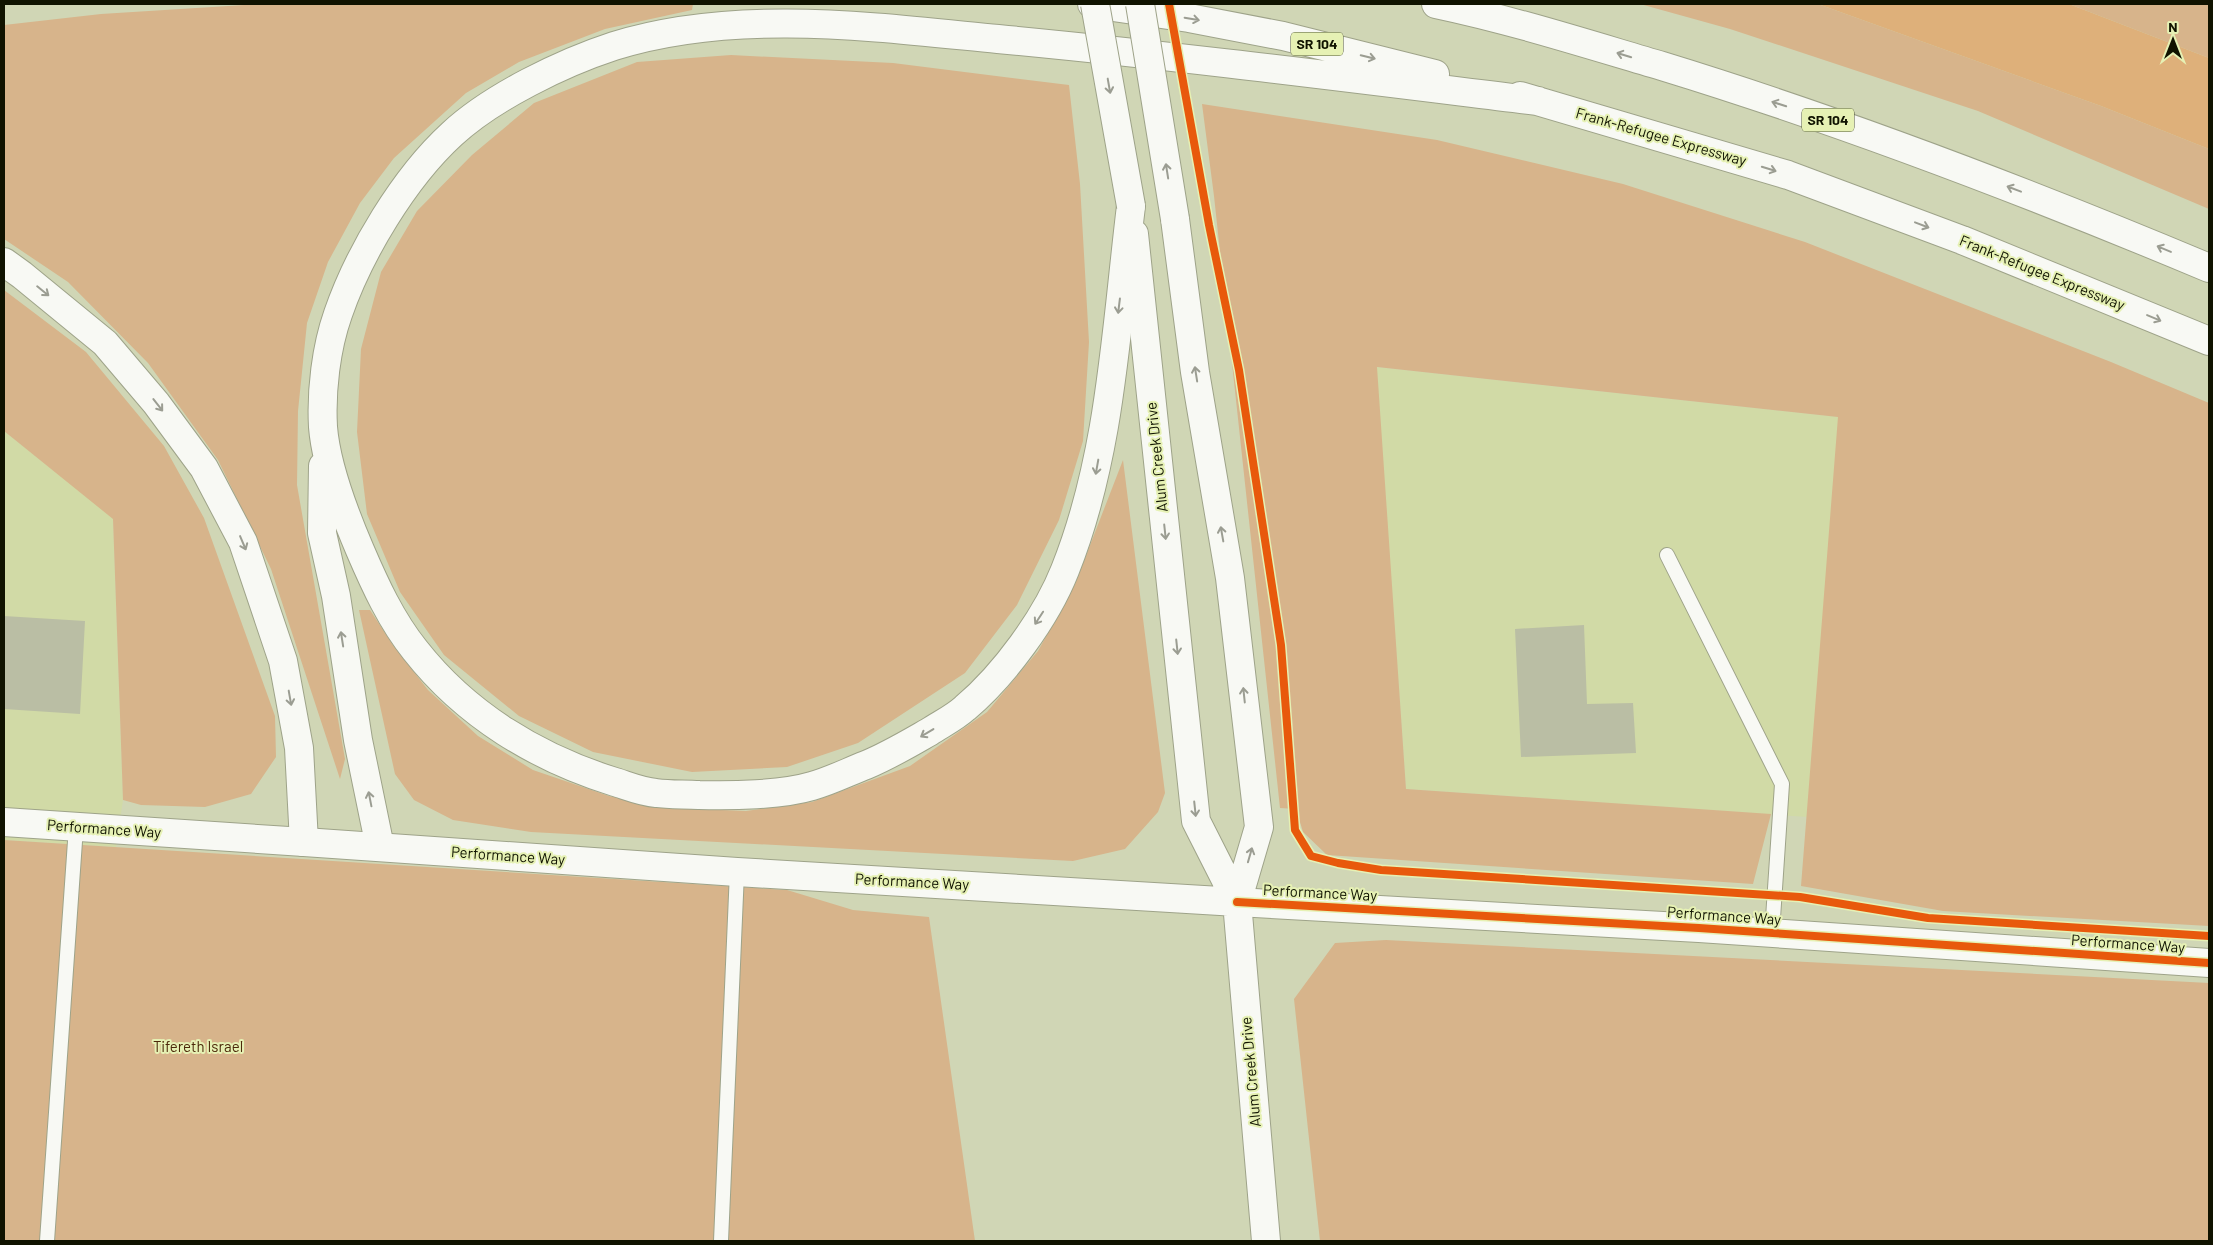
<svg xmlns="http://www.w3.org/2000/svg" width="2213" height="1245" font-family="Barlow,sans-serif">
	<rect width="100%" height="100%" fill="#d0d6b5"/>
	<path fill="#d1daa6" d="M1376,367L1839,417L1808,817L1406,789Z
		M4,431L113,518L123,800L116,847L4,840Z"/>
	<path fill="#d7b48b" d="M260,4H693L692,10L605,29L519,62L466,93L394,158L360,203L328,262L307,323L298,411L297,485L345,759L340,779L271,569L218,460L148,363L68,282L4,239V25L101,14Z
		M1640,4H1818L2101,106L2209,149V209L1978,111L1730,29Z
		M2069,4H2209V58Z
		M731,55L893,63L1069,85L1080,184L1089,342L1083,441L1059,520L1017,605L965,673L858,743L787,767L692,772L593,752L519,716L444,655L400,592L367,514L357,432L361,349L381,272L417,211L472,155L534,103L637,62Z
		M1202,104L1437,140L1623,184L1805,242L2111,362L2209,403V926L1943,911L1801,886L1838,417L1377,367L1406,789L1771,814L1753,884L1327,855L1303,832L1296,809L1280,808L1214,196Z
		M4,290L86,352L164,446L204,518L275,716L276,757L251,794L205,807L141,805L123,800L113,519L4,431Z
		M1123,460L1165,793L1158,812L1125,849L1073,861L531,832L453,820L414,800L395,774L359,610H370L393,645L428,690L478,736L533,770L609,796L673,808L746,811L812,802L910,766L987,712L1038,651L1075,584Z
		M4,840L787,890L853,910L929,917L975,1241H4Z
		M1386,940L2209,983V1241H1320L1294,999L1335,943Z"/>
	<path fill="#deb07a" d="M1818,4H2069L2209,58V149L2101,106Z"/>
	<path fill="#babea4" d="M4,616L85,621L80,714L4,709Z
		M1584,625L1587,704L1633,703L1636,753L1521,757L1515,629Z"/>
	<g fill="none" stroke-linecap="round" stroke-linejoin="round">
		<defs>
			<path id="lane" d="M1667,555L1782,784L1772,933
				M47,1241L76,827
				M721,1241L737,872"/>
			<path id="street" d="M4,822L304,842
				M1237,902L1699,928L2209,963"/>
			<path id="primary" d="M1175,219L1195,372L1230,578L1259,827L1237,902L1266,1241
				M1134,234L1196,821L1237,902
				M304,842L737,872L1237,902"/>
			<path id="highway" d="M1092,4L1189,18L1283,36L1435,74
				M1436,4C1512,20 1587,44 1662,66C1848,123 2030,193 2209,268
				M1520,96L1788,175L1962,240L2209,341
				M1131,206C1116,328 1111,455 1065,570C1046,618 1004,675 965,708C954,718 941,724 929,732C908,744 888,756 866,765C848,772 830,781 812,786C782,795 731,796 699,795C685,794 670,795 656,793C642,792 628,786 615,782C537,758 466,715 415,650C391,620 375,585 360,550C345,515 326,465 323,427C321,391 326,348 338,314C359,253 404,178 452,134C492,97 562,63 614,46C736,8 874,27 998,39C1178,56 1358,79 1538,101
				M4,262L22,275L105,343L156,403L204,468L243,542L283,661L299,748L304,842
				M323,466L322,533L336,596L358,740L380,847"/>
		</defs>
		<use href="#lane" stroke="#9ea389" stroke-width="16"/>
		<use href="#street" stroke="#9ea389" stroke-width="30"/>
		<use href="#primary" stroke="#9ea389" stroke-width="30"/>
		<use href="#highway" stroke="#9ea389" stroke-width="30"/>
		<use href="#lane" stroke="#f8f9f4" stroke-width="14"/>
		<use href="#street" stroke="#f8f9f4" stroke-width="28"/>
		<use href="#primary" stroke="#f8f9f4" stroke-width="28"/>
		<use href="#highway" stroke="#f8f9f4" stroke-width="28"/>
		<defs>
			<path id="primary-bridge" d="M1095,4L1131,206
				M1140,4L1175,219"/>
		</defs>
		<use href="#primary-bridge" stroke="#9ea389" stroke-width="30" stroke-linecap="butt"/>
		<use href="#primary-bridge" stroke="#f8f9f4" stroke-width="28"/>
		<defs>
			<path id="cycleway" d="M1169,4L1209,225L1239,370L1281,645L1295,830L1311,856L1338,863L1381,870L1800,897L1928,918L2209,936
				M1237,902L1699,928L2209,963"/>
		</defs>
		<use href="#cycleway" stroke="#e6f1b4" stroke-width="11"/>
		<use href="#cycleway" stroke="#e8590c" stroke-width="8"/>
	</g>
	<defs><path id="oneway-shaft" d="M-6 0H5M1.5-3L5.5 0L1.5 3" fill="none" stroke-width="1.6" stroke-linecap="round" stroke-linejoin="round" transform="scale(1.25)"/></defs>
	<g stroke="#9b9d92">
		<use href="#oneway-shaft" transform="translate(1192 19) rotate(10)"/>
		<use href="#oneway-shaft" transform="translate(1624 55) rotate(-163)"/>
		<use href="#oneway-shaft" transform="translate(1368 57) rotate(14)"/>
		<use href="#oneway-shaft" transform="translate(1109 86) rotate(80)"/>
		<use href="#oneway-shaft" transform="translate(1779 104) rotate(-162)"/>
		<use href="#oneway-shaft" transform="translate(1769 169) rotate(17)"/>
		<use href="#oneway-shaft" transform="translate(1167 171) rotate(-99)"/>
		<use href="#oneway-shaft" transform="translate(2014 189) rotate(-159)"/>
		<use href="#oneway-shaft" transform="translate(1922 225) rotate(21)"/>
		<use href="#oneway-shaft" transform="translate(2164 249) rotate(-157)"/>
		<use href="#oneway-shaft" transform="translate(43 291) rotate(39)"/>
		<use href="#oneway-shaft" transform="translate(1119 306) rotate(97)"/>
		<use href="#oneway-shaft" transform="translate(2154 318) rotate(23)"/>
		<use href="#oneway-shaft" transform="translate(1196 374) rotate(-99)"/>
		<use href="#oneway-shaft" transform="translate(158 405) rotate(52)"/>
		<use href="#oneway-shaft" transform="translate(1097 467) rotate(100)"/>
		<use href="#oneway-shaft" transform="translate(1165 532) rotate(84)"/>
		<use href="#oneway-shaft" transform="translate(1222 534) rotate(-100)"/>
		<use href="#oneway-shaft" transform="translate(243 543) rotate(67)"/>
		<use href="#oneway-shaft" transform="translate(1039 618) rotate(123)"/>
		<use href="#oneway-shaft" transform="translate(342 639) rotate(-99)"/>
		<use href="#oneway-shaft" transform="translate(1177 647) rotate(84)"/>
		<use href="#oneway-shaft" transform="translate(1244 695) rotate(-96)"/>
		<use href="#oneway-shaft" transform="translate(290 698) rotate(80)"/>
		<use href="#oneway-shaft" transform="translate(927 733) rotate(149)"/>
		<use href="#oneway-shaft" transform="translate(370 799) rotate(-101)"/>
		<use href="#oneway-shaft" transform="translate(1195 809) rotate(84)"/>
		<use href="#oneway-shaft" transform="translate(1250 855) rotate(-74)"/>
	</g>
	<g text-anchor="middle" stroke-width="4" stroke-linejoin="round" paint-order="stroke">
		<g fill="#e6f1b4" stroke="#505636" stroke-width="1">
			<rect x="1291" y="32.5" width="52" height="23" rx="4"/>
			<rect x="1802" y="108.5" width="52" height="23" rx="4"/>
		</g>
		<g font-size="14" font-weight="bold" fill="#101300">
			<text x="1317" y="49">SR 104</text>
			<text x="1828" y="125">SR 104</text>
		</g>
		<g font-size="15" fill="#101300" stroke="#e6f1b4">
			<text transform="translate(1661 137) rotate(16)" y="5">Frank-Refugee Expressway</text>
			<text transform="translate(2042 273) rotate(22)" y="5">Frank-Refugee Expressway</text>
			<text transform="translate(1157 457) rotate(-96)" y="5">Alum Creek Drive</text>
			<text transform="translate(104 829) rotate(4)" y="5">Performance Way</text>
			<text transform="translate(508 856) rotate(4)" y="5">Performance Way</text>
			<text transform="translate(912 882) rotate(3)" y="5">Performance Way</text>
			<text transform="translate(1320 893) rotate(3)" y="5">Performance Way</text>
			<text transform="translate(1724 916) rotate(4)" y="5">Performance Way</text>
			<text transform="translate(2128 944) rotate(4)" y="5">Performance Way</text>
			<text transform="translate(1251 1072) rotate(-95)" y="5">Alum Creek Drive</text>
		</g>
		<g font-size="15" fill="#4c280a" stroke="#e6f1b4">
			<text x="198" y="1052">Tifereth Israel</text>
		</g>
	</g>
	<rect width="2213" height="1245" fill="none" stroke="#101300" stroke-width="10"/>
	<g transform="translate(2173 40)" stroke="#e6f1b4" stroke-width="4" paint-order="stroke">
	<path d="M0-4L9 19L0 12L-9 19Z" fill="#101300"/>
	<text y="-8" font-size="14" font-weight="bold" text-anchor="middle" fill="#101300">N</text>
	</g>
</svg>
